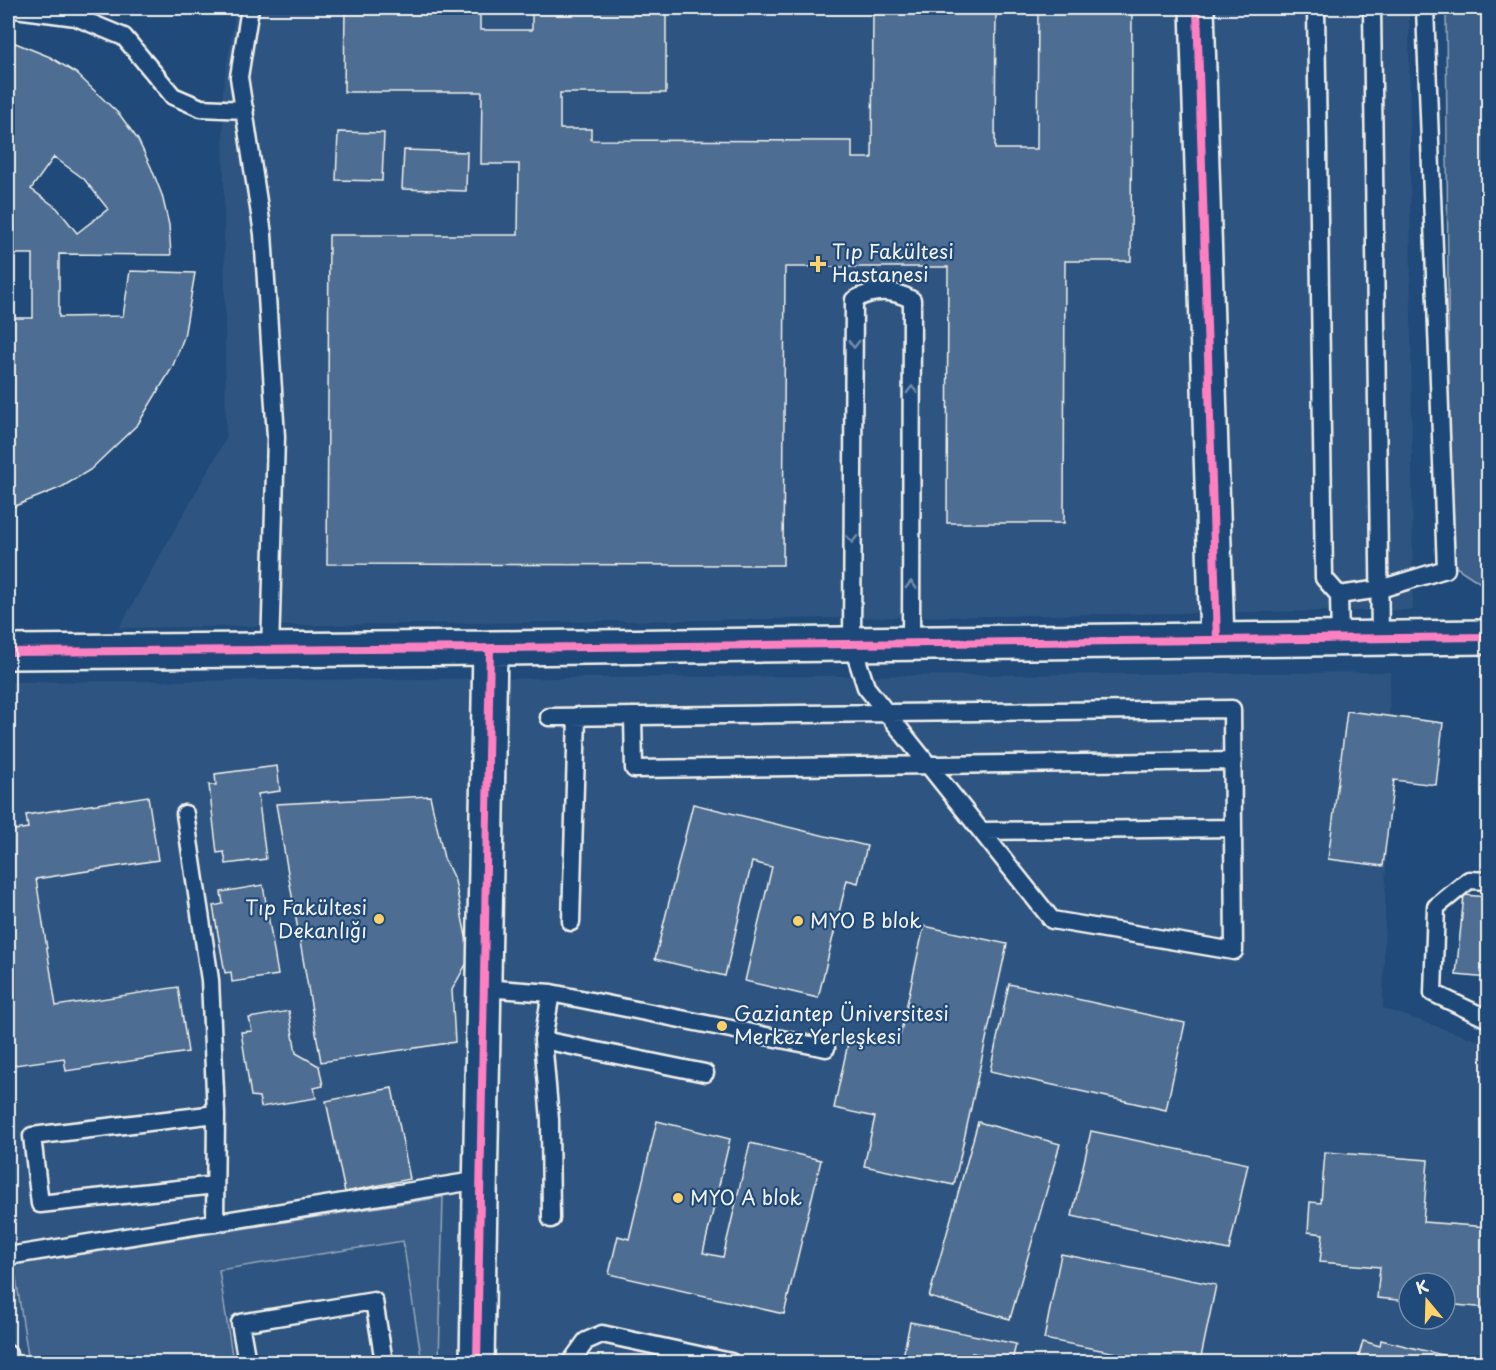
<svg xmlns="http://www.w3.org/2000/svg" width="1496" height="1370" font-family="'Playpen Sans',sans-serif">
	<rect width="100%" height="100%" fill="#1f4a7a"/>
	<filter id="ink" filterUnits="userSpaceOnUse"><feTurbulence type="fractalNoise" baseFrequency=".0167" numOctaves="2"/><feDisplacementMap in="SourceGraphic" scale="12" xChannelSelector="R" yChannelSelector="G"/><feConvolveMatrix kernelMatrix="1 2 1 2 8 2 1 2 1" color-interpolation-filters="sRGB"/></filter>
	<g filter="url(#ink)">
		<path fill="#2d5581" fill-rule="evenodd" d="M236,8H1409L1413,610L119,628L226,439L223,90Z
			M1390,672L1383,1008L1488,1044V1362H8V682ZM1409,1283H1445V1319H1409Z"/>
		<path fill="#3a5f88" stroke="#97a8b8" stroke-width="1.5" d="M1446,8H1488V588L1450,563Z
			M443,1197L439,1362H422L403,1241L219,1270L233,1362H29L14,1265Z"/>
		<path fill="#4d6e92" stroke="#f4f1e8" stroke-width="1.5" fill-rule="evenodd" d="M345,8H480V30H532V8H666V93H560V129H591V140L852,141V158H872L873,8H996L995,149H1037L1038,8H1132L1131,261H1065L1064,523H947L948,267H785L783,565L327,564L329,235H518L519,164H481L482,92H344Z
			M8,40L50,57L76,73L120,115L138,140L151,167L162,195L169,225L171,255L59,254V317L123,316L130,271L195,273L184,337L172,368L138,424L90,470L62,487L8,509V318H33V254H8ZM54,157L84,179L108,209L77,233L57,208L31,189Z
			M338,132L384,133L382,181L336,180Z
			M404,150L467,152L466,191L402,189Z
			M1347,711L1443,723L1436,785L1394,780L1383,866L1328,859Z
			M277,766L280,791L258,794L266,859L226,864L224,852L217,853L209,785H216L215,774Z
			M148,796L158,860L36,879L56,1006L178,987L188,1052L66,1071L64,1058L8,1066V831L28,828L26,815Z
			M430,796L444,858L455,881L470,957L452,990L455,1042L321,1062L276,804Z
			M693,804L867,846L858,883L847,880L818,998L745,981L772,867L752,862L725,976L655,959Z
			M263,885L278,975L232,982L231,972L225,973L213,906L223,904L221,892Z
			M1464,895L1488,897V978L1456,975Z
			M924,926L1007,944L954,1185L864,1166L875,1117L834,1108L850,1034L898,1045Z
			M1009,984L1185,1023L1166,1110L990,1071Z
			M289,1011L296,1053L319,1066L323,1086L314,1088L316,1098L261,1107L259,1097L251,1096L241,1032L252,1031L249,1018Z
			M392,1088L410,1179L345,1192L326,1101Z
			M657,1121L730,1139L703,1253L723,1257L750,1143L821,1160L784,1314L609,1274L618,1236L629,1239Z
			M978,1122L1060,1144L1010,1319L929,1297Z
			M1091,1131L1248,1164L1229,1250L1072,1216Z
			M1325,1152L1428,1160L1423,1222L1488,1227V1308L1445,1304V1283H1409V1301L1377,1298L1380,1267L1320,1262L1323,1234L1308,1232L1310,1202L1321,1203Z
			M1061,1254L1216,1285L1200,1362H1162L1044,1339Z
			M910,1322L1016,1344L1012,1361L972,1353L970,1362H902Z
			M1381,1340L1471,1362H1357L1363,1341L1380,1346Z
			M975,1357L1006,1362H974Z"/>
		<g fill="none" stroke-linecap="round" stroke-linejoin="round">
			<defs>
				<path id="lane" d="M8,8L76,17L124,37L173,96L201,108L245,110
					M250,8L239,77L263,234L276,437L270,652
					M1316,8L1324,578L1339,595L1340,637
					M1372,8L1380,637
					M1339,595L1380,589L1446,569L1425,8
					M633,716L634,769L1233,761
					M549,717C777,714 1005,712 1232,709L1234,951L1052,920L866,687L852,644L854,300C873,289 893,289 912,300L911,643
					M185,814L210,980L216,1114L215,1223
					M981,831L1233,828
					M1488,881L1469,880L1436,907L1433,993L1488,1019
					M571,922L577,716
					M484,988L551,993L826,1048
					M551,993L543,1040L550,1120L551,1219
					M543,1040L705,1073
					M215,1185L40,1204L32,1136L216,1114
					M8,1256L480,1180
					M8,1354L9,1362
					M247,1362L240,1323L374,1301L384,1362
					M571,1362L586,1341L602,1334L731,1362"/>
				<path id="street" d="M1197,8L1217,640"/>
				<path id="secondary" d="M490,648L1488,637
					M8,652L490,648L477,1362"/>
			</defs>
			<use href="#lane" stroke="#f4f1e8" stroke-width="21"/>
			<use href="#street" stroke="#f4f1e8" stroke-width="38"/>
			<use href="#secondary" stroke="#f4f1e8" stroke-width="38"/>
			<use href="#lane" stroke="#1f4a7a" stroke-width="16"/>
			<use href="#street" stroke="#1f4a7a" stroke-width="33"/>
			<use href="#secondary" stroke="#1f4a7a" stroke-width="33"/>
			<defs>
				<path id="cycleway" d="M1197,8L1217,640
					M490,648L1488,637
					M8,652L490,648L477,1362"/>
			</defs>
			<use href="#cycleway" stroke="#1f4a7a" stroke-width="11"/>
			<use href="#cycleway" stroke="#ff80c0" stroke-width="8"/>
		</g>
		<defs><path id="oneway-chevron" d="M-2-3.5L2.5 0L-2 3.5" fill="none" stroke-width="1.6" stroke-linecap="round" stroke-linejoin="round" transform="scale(1.5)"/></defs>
		<g stroke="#748da6">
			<use href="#oneway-chevron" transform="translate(854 344) rotate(90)"/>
			<use href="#oneway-chevron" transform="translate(912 390) rotate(-90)"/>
			<use href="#oneway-chevron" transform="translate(852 539) rotate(90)"/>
			<use href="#oneway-chevron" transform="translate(911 585) rotate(-90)"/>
		</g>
	</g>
	<g fill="#ffd166" stroke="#1f4a7a" stroke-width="2">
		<path d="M815 255h6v6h6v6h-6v6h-6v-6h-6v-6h6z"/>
		<circle cx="379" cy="919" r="6"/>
		<circle cx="798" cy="921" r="6"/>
		<circle cx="722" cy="1026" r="6"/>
		<circle cx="678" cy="1198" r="6"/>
	</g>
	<g text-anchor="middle" stroke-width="4.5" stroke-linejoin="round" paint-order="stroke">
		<g font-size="20" fill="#f4f1e8" stroke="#1f4a7a" text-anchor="start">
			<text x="832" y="259">Tıp Fakültesi<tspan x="832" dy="23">Hastanesi</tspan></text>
			<text x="367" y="915" text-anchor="end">Tıp Fakültesi<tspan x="367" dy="23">Dekanlığı</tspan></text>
			<text x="810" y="928">MYO B blok</text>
			<text x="734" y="1021">Gaziantep Üniversitesi<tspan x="734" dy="23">Merkez Yerleşkesi</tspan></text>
			<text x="690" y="1205">MYO A blok</text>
		</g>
	</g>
	<rect width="1496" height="1370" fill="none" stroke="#1f4a7a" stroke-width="30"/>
	<rect x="15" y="15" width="1466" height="1340" fill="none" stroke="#f4f1e8" stroke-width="2" filter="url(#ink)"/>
	<g transform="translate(1427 1301) rotate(341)"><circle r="28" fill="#1f4a7a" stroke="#748da6" stroke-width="1.5"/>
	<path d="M0-4.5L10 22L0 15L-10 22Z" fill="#ffd166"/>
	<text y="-9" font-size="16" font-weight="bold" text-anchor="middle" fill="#f4f1e8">K</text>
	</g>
</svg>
